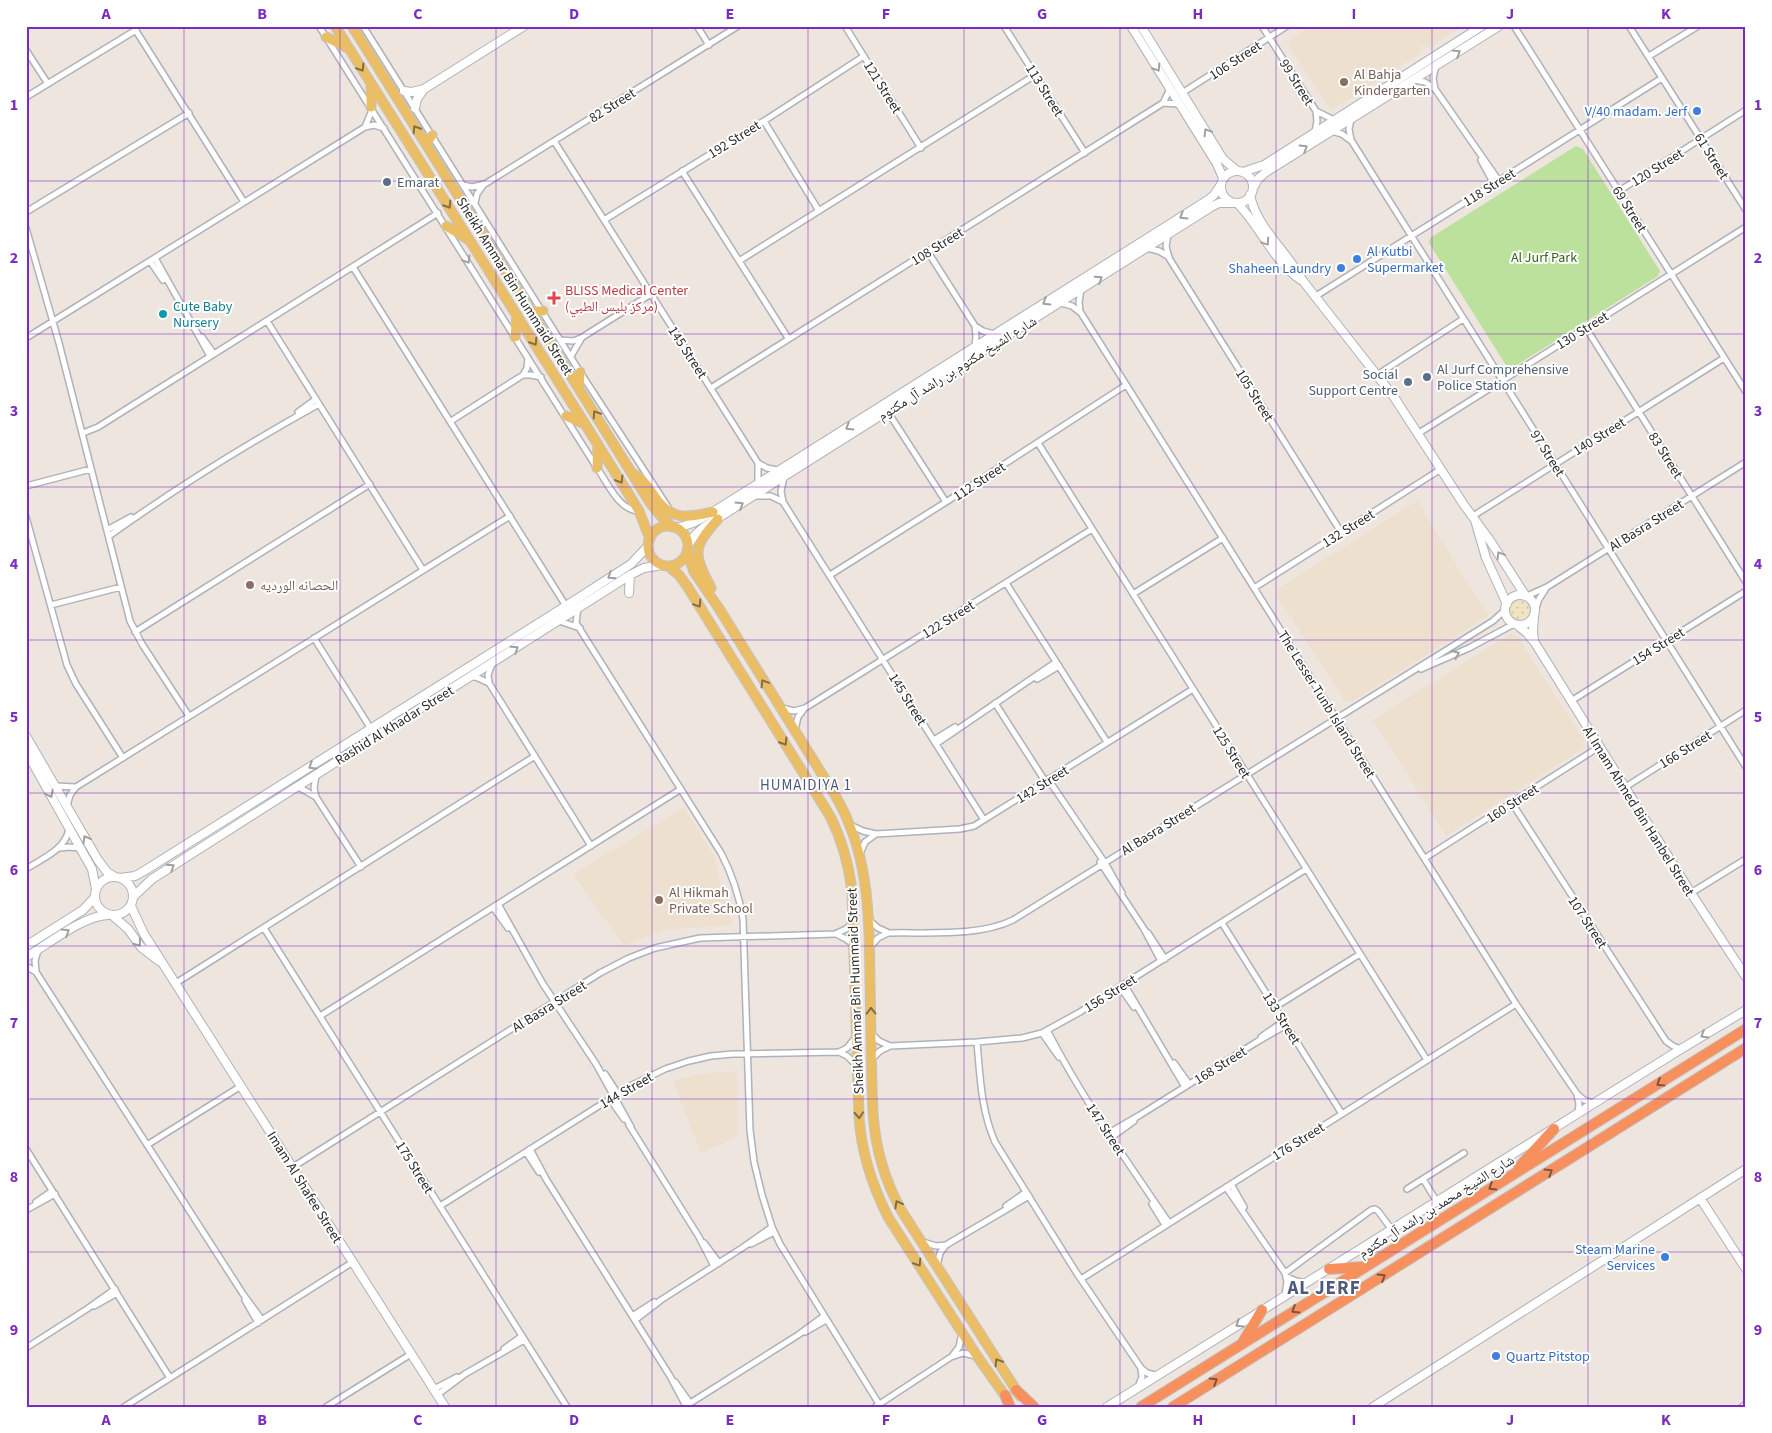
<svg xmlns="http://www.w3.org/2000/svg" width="1772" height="1433" font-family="'Source Sans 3','Noto Naskh Arabic',sans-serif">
	<defs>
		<pattern id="sand-dots" width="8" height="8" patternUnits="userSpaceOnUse" patternTransform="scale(1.25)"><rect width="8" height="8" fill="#f0e4c3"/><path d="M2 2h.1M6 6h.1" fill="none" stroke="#cec4a8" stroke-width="1.8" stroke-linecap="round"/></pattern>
	</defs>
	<rect width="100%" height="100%" fill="#ede5de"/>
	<path fill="#ede0cf" d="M1312,26H1462L1429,48L1420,45L1422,50L1421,53L1331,110L1289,46L1291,39Z
		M1417,501L1488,616L1351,702L1344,700L1277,595L1279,588Z
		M1510,634L1517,636L1584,740L1582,749L1446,836L1373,720Z
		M684,808L714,856L732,925L663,930L624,946L573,874Z
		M732,1071L737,1074L738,1136L701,1153L673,1081L692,1075Z"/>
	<path fill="url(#sand-dots)" d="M1507 610a11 11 0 1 1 22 0a11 11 0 1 1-22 0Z"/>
	<path fill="#bce19d" d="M1576,146L1583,149L1660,271L1658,276L1509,370L1429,243L1430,238Z"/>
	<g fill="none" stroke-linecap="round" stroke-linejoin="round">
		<defs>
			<path id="street" d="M133,26L244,202
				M319,26L597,468C608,483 618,510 639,511
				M363,26L580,372L668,507
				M697,26L709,45
				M845,26L921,148
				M1004,26L1085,153
				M1262,26L1316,111L1317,121L1315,132
				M1514,26L1746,392
				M1629,26L1746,210
				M26,50L48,84
				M1649,56L1698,26
				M1414,80L1425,82L1435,89L1499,181
				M1435,89L1433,78L1436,66
				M1182,93L1287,26
				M26,97L136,30
				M1163,103L1179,104
				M1316,111L1334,120
				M1351,119L1349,129L1351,140L1746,767
				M764,121L819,211
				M365,127L372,110
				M1331,131L1342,134L1350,140
				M554,141L758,463L767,468L777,470
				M1481,160L1494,184
				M682,171L788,338
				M463,185L472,187L485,184L738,26
				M1619,191L1746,110
				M475,203L477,194L484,184
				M26,212L189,113
				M604,220L764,121L864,56
				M26,228L59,343L130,621L142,644L189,716
				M1168,235L1166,246L1169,258L1341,532
				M1147,248L1159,251L1169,257
				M928,252L975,326L976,336L975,347
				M155,258L210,356
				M150,261L163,280
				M739,261L1035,75
				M353,267L566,606
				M1316,296L1662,78
				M1061,303L1072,306L1081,313L1516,1004L1577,1094L1584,1100L1593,1103
				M1080,312L1079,302L1081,290
				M267,321L423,570
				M975,326L983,331L994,334
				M1586,328L1746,582
				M202,337L214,354
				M26,338L365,127L374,125L384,128
				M561,340L573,341L581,338L651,294
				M571,356L581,339
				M523,375L527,368L528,358
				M1377,375L1463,319
				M711,388L1163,103L1170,89
				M298,412L316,399
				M888,412L946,502
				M451,421L523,375H531L541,377
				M83,433L98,427L438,213
				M1419,433L1746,227
				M1038,443L1427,1060
				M784,477L781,491L783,502L984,820
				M758,484V463
				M26,486L91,469
				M755,496H771L783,502
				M1473,516L1724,358
				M26,517L67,665L76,684L123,758
				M107,530L131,517
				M109,536C176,488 247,444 319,404
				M830,575L946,502L1126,385
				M1006,583L1107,742
				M1254,588L1441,469
				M1133,594L1223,538
				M1527,596L1547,587L1746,462
				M51,605L121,587
				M578,608L576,623L721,853C732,874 739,895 743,919L750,1130L754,1162L762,1195L772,1227L780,1244L879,1404
				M1535,611L1539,599L1545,590
				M559,621L580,628
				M135,632L370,484
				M314,638L371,729
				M492,664L488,675L489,683L591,846
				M1421,669L1469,648L1514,624
				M471,676L478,678L489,683
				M1037,679L1059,666
				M1571,701L1746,591
				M995,703L1045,781
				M782,708L794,711L805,708L1092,529
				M795,730L798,717L804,709
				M934,740L955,727
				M936,744L1056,662
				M316,775L314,788L316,797L361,867
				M1048,779L1105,863L1122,893
				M56,786L75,787
				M297,786L316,797
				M1624,788L1746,710
				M1512,803L1666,1041L1673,1046L1681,1049
				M67,806L70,795L76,787L510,516
				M850,825L863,831L876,834L960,829L974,826L1193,689
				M60,848L69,847L80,848
				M860,854L865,842L876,834
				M1425,858L1599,747
				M1100,862L1144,929L1161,961
				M26,869C43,858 65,850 69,829
				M1691,893L1746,859
				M498,904L543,984L596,1064L631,1127
				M493,907L508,928
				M869,920L878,928L889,933C928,932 978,937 1013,920L1493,621L1505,610
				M1222,923L1342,1114
				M264,928L567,1407
				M1148,933L1165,959
				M836,934L846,939L854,945
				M870,947L878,938L888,933
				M26,966L36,972L243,1294L262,1320
				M36,971L35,961L38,950
				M176,983L535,756
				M1124,984L1185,1087
				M1120,987L1134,1007
				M1275,1007L1360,954
				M320,1016L681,789
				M1047,1030C1082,1098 1126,1160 1169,1223
				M1042,1033L1059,1057
				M872,1034L879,1041L890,1046
				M1261,1037L1284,1021
				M977,1042C980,1076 981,1110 995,1142L1076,1272L1141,1368L1147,1373L1155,1375
				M839,1052L847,1056L856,1065
				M872,1059L880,1051L890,1046L977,1042L1022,1038L1042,1033L1080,1012L1306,869
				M1174,1063L1189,1084
				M605,1074L618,1094
				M1577,1095L1579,1104L1578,1113
				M610,1099L624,1119
				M629,1125L699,1237L714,1266
				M1109,1133L1140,1115L1255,1043L1286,1025
				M1112,1137L1134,1121
				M147,1145L241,1086
				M26,1149L170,1378
				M530,1149L546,1179L670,1376L686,1406
				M526,1152L539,1172
				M293,1167L600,973L629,958L655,948L700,938L835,934L846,929L853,922
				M1423,1179L1437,1202
				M1231,1184L1244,1207
				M1226,1187L1285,1273L1287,1282L1285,1295
				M1407,1189L1464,1153
				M36,1202L52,1191
				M1152,1204L1165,1225
				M440,1206L632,1085L665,1069L689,1061L711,1056L733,1054L839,1052L847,1048L855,1038
				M1006,1206L1026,1192
				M26,1210L55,1194
				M923,1242L936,1246L946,1245
				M704,1243L719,1263
				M751,1244L774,1232
				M937,1266L940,1253L946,1245L1029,1196
				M1285,1273L1371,1210L1375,1209L1378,1211L1392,1230
				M1287,1277L1296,1281L1305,1283
				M1081,1279L1516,1004
				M245,1300L258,1323
				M94,1306L117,1293
				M632,1316L654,1302
				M635,1320L661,1300L742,1248L772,1227
				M805,1332L826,1320
				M26,1348L87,1309L115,1289
				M504,1349L522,1336
				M953,1355L959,1347L962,1333
				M675,1382L690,1403
				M1139,1385L1142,1377L1141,1369
				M434,1389L457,1377
				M437,1395L465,1374L524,1340
				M124,1407L353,1262
				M326,1407L411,1354
				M684,1407L798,1335L824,1316
				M875,1407L951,1357L963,1353L976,1356
				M1742,1407L1746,1404"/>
			<path id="secondary" d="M1131,26L1217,164L1223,178
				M1141,26L1223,159L1236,170
				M404,91L412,92L424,89
				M415,108L417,99L424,89L524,26
				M1221 187a16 16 0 1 1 32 0a16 16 0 1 1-32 0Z
				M1243,172L1264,165L1482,26
				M1253,188L1258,179L1266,172L1499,26
				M1250,195C1257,229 1288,252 1303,281L1394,397L1464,505L1489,539L1525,595
				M1237,203C1261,227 1273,261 1301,280
				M1475,520L1486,558L1507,604
				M677,528L693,523L713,512L1208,200L1214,195L1220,186
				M688,545L695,535L704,527L1211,207L1219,203H1233
				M629,593L630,575
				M1505 610a15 15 0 1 1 30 0a15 15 0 1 1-30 0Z
				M1534,616L1533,630L1534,641
				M1517,625L1527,633L1535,643L1691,893L1746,977
				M26,736L98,860L107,872L115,877
				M26,751L92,869L96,889
				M95 896a19 19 0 1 1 38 0a19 19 0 1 1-38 0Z
				M120,878L135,876L144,871L566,606L631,564L649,545
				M133,897L152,879L630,575L644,568L662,565
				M131,906L144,934L445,1407
				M113,916L128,929L141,947L159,961
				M26,946L83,910L95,897
				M26,957C49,944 82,916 108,915
				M1700,1198L1746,1269
				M1107,1407L1681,1049L1746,1010
				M1373,1407L1746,1169"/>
			<path id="primary" d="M335,26L585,424L639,511L650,539
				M352,26L651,504L660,515L672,527
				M326,37L348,48
				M371,107V84
				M426,144L432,135
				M446,226L469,240
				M531,311H543
				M515,337L517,315
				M579,386L580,372
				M566,416L585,424
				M597,468L598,444
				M634,474C643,479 648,486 653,494C670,521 685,518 713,512
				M648 546a20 20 0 1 1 40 0a20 20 0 1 1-40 0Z
				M687,551L694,572L718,607L835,795C870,855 869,915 870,983C871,1026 871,1069 873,1112C875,1147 884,1179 901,1210L1020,1396
				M668,566L679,575L687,586L830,816C842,840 849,865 852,892L859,1116C861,1152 872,1185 888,1217L977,1356L1008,1400
				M711,588C694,554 691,549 718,519"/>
			<path id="highway" d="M1519,1167L1554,1129
				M1329,1269L1362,1267
				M1243,1342L1262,1310
				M1016,1390L1034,1407
				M1005,1395L1010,1407
				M1141,1407L1746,1029
				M1173,1407L1746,1048"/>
		</defs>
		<use href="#street" stroke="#afb2bb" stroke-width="8"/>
		<use href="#secondary" stroke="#afb2bb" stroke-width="10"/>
		<use href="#primary" stroke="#c4c4c4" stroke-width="11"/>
		<use href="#highway" stroke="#c4c4c4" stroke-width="12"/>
		<use href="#street" stroke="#fff" stroke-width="5"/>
		<use href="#secondary" stroke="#fff" stroke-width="8"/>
		<use href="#primary" stroke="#ebbd65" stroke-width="9"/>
		<use href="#highway" stroke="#f8905e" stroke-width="10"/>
	</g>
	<defs><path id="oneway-chevron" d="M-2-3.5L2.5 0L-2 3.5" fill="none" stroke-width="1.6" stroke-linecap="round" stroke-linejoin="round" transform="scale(1.25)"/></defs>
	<g stroke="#a0a0a0">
		<use href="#oneway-chevron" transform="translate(1457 53) rotate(-32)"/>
		<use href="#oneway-chevron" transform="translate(1157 68) rotate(58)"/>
		<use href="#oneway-chevron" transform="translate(1207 132) rotate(-122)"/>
		<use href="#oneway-chevron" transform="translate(1304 148) rotate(-32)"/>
		<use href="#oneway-chevron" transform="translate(1183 216) rotate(148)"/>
		<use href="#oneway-chevron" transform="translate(1266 242) rotate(56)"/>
		<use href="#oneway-chevron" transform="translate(467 260) rotate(58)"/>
		<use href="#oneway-chevron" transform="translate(1099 279) rotate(-33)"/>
		<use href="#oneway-chevron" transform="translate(1046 302) rotate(148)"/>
		<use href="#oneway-chevron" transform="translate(849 427) rotate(148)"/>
		<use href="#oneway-chevron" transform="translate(740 505) rotate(-32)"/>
		<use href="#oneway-chevron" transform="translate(1500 555) rotate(-121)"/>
		<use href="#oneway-chevron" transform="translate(611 576) rotate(147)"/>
		<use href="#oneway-chevron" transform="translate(515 649) rotate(-33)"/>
		<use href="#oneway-chevron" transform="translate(1456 654) rotate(-24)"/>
		<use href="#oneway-chevron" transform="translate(312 766) rotate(148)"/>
		<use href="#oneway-chevron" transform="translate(50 794) rotate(61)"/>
		<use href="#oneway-chevron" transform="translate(86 839) rotate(-119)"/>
		<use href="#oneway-chevron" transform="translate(171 867) rotate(-33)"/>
		<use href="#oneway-chevron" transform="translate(66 932) rotate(-32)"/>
		<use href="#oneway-chevron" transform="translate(138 943) rotate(51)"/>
		<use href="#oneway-chevron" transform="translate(1704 1035) rotate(149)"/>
		<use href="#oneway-chevron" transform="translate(1239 1324) rotate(148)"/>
	</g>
	<g stroke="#826d46">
		<use href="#oneway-chevron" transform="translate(361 68) rotate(58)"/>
		<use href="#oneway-chevron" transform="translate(416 129) rotate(-122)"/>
		<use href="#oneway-chevron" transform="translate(448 205) rotate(58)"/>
		<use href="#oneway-chevron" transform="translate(534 342) rotate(58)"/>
		<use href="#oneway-chevron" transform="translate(596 414) rotate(-122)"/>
		<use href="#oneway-chevron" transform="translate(620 480) rotate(59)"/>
		<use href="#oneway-chevron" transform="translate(698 604) rotate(58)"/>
		<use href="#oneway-chevron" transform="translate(764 683) rotate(-121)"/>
		<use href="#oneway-chevron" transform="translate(784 742) rotate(58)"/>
		<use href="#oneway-chevron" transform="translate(871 1011) rotate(-91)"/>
		<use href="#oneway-chevron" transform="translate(859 1115) rotate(87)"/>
		<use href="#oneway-chevron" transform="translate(898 1204) rotate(-119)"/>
		<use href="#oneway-chevron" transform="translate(918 1263) rotate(57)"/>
		<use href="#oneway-chevron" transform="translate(998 1362) rotate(-122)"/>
	</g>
	<g stroke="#7e5440">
		<use href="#oneway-chevron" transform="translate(1660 1083) rotate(148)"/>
		<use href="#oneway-chevron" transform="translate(1549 1172) rotate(-32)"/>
		<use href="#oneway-chevron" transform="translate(1492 1187) rotate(148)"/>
		<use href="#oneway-chevron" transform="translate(1382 1277) rotate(-32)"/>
		<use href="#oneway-chevron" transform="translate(1295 1310) rotate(148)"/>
		<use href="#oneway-chevron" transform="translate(1214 1381) rotate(-32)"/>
	</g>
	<path fill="none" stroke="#7b2cbf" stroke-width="1" stroke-opacity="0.55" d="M184,26V1407M340,26V1407M496,26V1407M652,26V1407M808,26V1407M964,26V1407M1120,26V1407M1276,26V1407M1432,26V1407M1588,26V1407M26,181H1746M26,334H1746M26,487H1746M26,640H1746M26,793H1746M26,946H1746M26,1099H1746M26,1252H1746"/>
	<g fill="#8d6e63" stroke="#fff" stroke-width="2">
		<circle cx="1344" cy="82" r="5"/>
		<circle cx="250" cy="585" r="5"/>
		<circle cx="659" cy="900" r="5"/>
	</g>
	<g fill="#3f7fe0" stroke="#fff" stroke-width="2">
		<circle cx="1697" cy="111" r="5"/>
		<circle cx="1357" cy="259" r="5"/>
		<circle cx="1341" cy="268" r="5"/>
		<circle cx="1665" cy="1257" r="5"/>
		<circle cx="1496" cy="1356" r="5"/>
	</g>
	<g fill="#5c6f8a" stroke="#fff" stroke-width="2">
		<circle cx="387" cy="182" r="5"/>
		<circle cx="1427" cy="377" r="5"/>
		<circle cx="1408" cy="382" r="5"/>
	</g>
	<path fill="#e0444e" stroke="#fff" stroke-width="2" d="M551.5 290.5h5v5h5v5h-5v5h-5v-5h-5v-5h5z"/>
	<circle fill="#0f9aa8" stroke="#fff" stroke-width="2" cx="163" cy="314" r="5"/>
	<g text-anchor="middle" stroke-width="4" stroke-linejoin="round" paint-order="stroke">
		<g font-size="14" fill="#2c2c2c" stroke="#fff">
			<text transform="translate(1235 60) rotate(-33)" y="5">106 Street</text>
			<text transform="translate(1297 82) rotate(58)" y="5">99 Street</text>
			<text transform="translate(883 87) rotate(58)" y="5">121 Street</text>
			<text transform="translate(1045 90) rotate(58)" y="5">113 Street</text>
			<text transform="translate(612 105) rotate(-32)" y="5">82 Street</text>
			<text transform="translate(734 139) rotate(-32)" y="5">192 Street</text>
			<text transform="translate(1712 156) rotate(58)" y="5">61 Street</text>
			<text transform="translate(1657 167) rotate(-32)" y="5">120 Street</text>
			<text transform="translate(1489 187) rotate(-32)" y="5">118 Street</text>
			<text transform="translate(1630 209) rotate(58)" y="5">69 Street</text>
			<text transform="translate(937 246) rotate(-32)" y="5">108 Street</text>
			<text transform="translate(515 286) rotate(58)" y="5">Sheikh Ammar Bin Hummaid Street</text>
			<text transform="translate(1582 330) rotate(-32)" y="5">130 Street</text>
			<text transform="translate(688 352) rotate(57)" y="5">145 Street</text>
			<text transform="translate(957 368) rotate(-32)" y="5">شارع الشيخ مكتوم بن راشد آل مكتوم</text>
			<text transform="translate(1255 395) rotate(58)" y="5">105 Street</text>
			<text transform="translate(1599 436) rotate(-32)" y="5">140 Street</text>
			<text transform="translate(1548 453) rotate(58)" y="5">97 Street</text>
			<text transform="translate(1666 455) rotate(58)" y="5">83 Street</text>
			<text transform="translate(979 481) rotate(-33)" y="5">112 Street</text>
			<text transform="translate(1646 525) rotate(-32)" y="5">Al Basra Street</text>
			<text transform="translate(1348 528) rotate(-32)" y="5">132 Street</text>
			<text transform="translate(948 619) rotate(-32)" y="5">122 Street</text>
			<text transform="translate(1658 646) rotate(-32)" y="5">154 Street</text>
			<text transform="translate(908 699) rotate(58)" y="5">145 Street</text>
			<text transform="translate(1327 704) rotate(58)" y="5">The Lesser Tunb Island Street</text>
			<text transform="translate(394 725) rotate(-32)" y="5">Rashid Al Khadar Street</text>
			<text transform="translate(1685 749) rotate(-32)" y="5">166 Street</text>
			<text transform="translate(1232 752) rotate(58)" y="5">125 Street</text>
			<text transform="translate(1042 784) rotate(-32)" y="5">142 Street</text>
			<text transform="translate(1512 803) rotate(-33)" y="5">160 Street</text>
			<text transform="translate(1639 811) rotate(58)" y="5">Al Imam Ahmed Bin Hanbel Street</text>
			<text transform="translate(1158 829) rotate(-32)" y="5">Al Basra Street</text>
			<text transform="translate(1588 922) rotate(57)" y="5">107 Street</text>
			<text transform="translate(855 991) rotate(-92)" y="5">Sheikh Ammar Bin Hummaid Street</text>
			<text transform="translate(1110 993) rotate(-32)" y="5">156 Street</text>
			<text transform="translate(549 1006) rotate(-32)" y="5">Al Basra Street</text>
			<text transform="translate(1282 1018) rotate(58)" y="5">133 Street</text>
			<text transform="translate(1220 1065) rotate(-32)" y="5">168 Street</text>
			<text transform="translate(626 1090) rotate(-30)" y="5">144 Street</text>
			<text transform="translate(1106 1129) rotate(57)" y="5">147 Street</text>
			<text transform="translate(1298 1141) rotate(-32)" y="5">176 Street</text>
			<text transform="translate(415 1167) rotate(58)" y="5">175 Street</text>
			<text transform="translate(305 1187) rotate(58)" y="5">Imam Al Shafee Street</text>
			<text transform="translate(1436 1206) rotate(-32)" y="5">شارع الشيخ محمد بن راشد آل مكتوم</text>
		</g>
		<g font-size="14" fill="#785e54" stroke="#fff" text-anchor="start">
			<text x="1354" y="79">Al Bahja<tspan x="1354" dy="16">Kindergarten</tspan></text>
			<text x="260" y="590">الحصانه الورديه</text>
			<text x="669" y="897">Al Hikmah<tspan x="669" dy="16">Private School</tspan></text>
		</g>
		<g font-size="14" fill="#366cbe" stroke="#fff" text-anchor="end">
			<text x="1687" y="116">V/40 madam. Jerf</text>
			<text x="1367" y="256" text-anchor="start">Al Kutbi<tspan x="1367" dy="16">Supermarket</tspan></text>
			<text x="1331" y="273">Shaheen Laundry</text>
			<text x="1655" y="1254">Steam Marine<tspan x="1655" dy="16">Services</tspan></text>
			<text x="1506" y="1361" text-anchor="start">Quartz Pitstop</text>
		</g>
		<g font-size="14" fill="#4e5e75" stroke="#fff" text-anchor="start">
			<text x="397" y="187">Emarat</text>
			<text x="1437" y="374">Al Jurf Comprehensive<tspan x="1437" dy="16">Police Station</tspan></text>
			<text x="1398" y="379" text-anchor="end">Social<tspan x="1398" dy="16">Support Centre</tspan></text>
		</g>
		<g font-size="14" fill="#35671d" stroke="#fff">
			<text x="1544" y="262">Al Jurf Park</text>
		</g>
		<g font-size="14" fill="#be3a42" stroke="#fff" text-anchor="start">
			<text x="565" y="295">BLISS Medical Center<tspan x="565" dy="16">(مركز بليس الطبي)</tspan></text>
		</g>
		<g font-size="14" fill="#0d838f" stroke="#fff" text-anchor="start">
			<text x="173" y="311">Cute Baby<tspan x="173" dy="16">Nursery</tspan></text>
		</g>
		<g font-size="15" letter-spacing="1" fill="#4d5a7b" stroke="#fff">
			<text x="806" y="790">HUMAIDIYA 1</text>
		</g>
		<g font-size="19" font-weight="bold" letter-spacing="1" fill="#4d5a7b" stroke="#fff">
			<text x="1324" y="1294">AL JERF</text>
		</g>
	</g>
	<rect width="1772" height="1433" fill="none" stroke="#ffffff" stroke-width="55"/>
	<rect x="28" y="28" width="1716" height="1378" fill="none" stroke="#7b2cbf" stroke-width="2"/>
	<g font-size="16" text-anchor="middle" font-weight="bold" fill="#7b2cbf">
		<text x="106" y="19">A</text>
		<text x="262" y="19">B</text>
		<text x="418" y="19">C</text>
		<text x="574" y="19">D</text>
		<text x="730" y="19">E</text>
		<text x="886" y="19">F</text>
		<text x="1042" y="19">G</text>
		<text x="1198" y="19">H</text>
		<text x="1354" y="19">I</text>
		<text x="1510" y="19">J</text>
		<text x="1666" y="19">K</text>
		<text x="14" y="110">1</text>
		<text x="1758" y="110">1</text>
		<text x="14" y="263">2</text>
		<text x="1758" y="263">2</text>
		<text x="14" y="416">3</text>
		<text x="1758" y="416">3</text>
		<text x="14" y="569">4</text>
		<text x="1758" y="569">4</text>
		<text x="14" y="722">5</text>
		<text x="1758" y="722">5</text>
		<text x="14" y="875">6</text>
		<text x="1758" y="875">6</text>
		<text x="14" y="1028">7</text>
		<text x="1758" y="1028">7</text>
		<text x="14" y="1182">8</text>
		<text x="1758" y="1182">8</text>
		<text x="14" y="1335">9</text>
		<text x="1758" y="1335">9</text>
		<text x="106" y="1425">A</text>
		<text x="262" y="1425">B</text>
		<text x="418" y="1425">C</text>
		<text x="574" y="1425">D</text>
		<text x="730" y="1425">E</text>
		<text x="886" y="1425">F</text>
		<text x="1042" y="1425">G</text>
		<text x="1198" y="1425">H</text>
		<text x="1354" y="1425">I</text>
		<text x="1510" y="1425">J</text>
		<text x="1666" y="1425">K</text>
	</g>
</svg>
